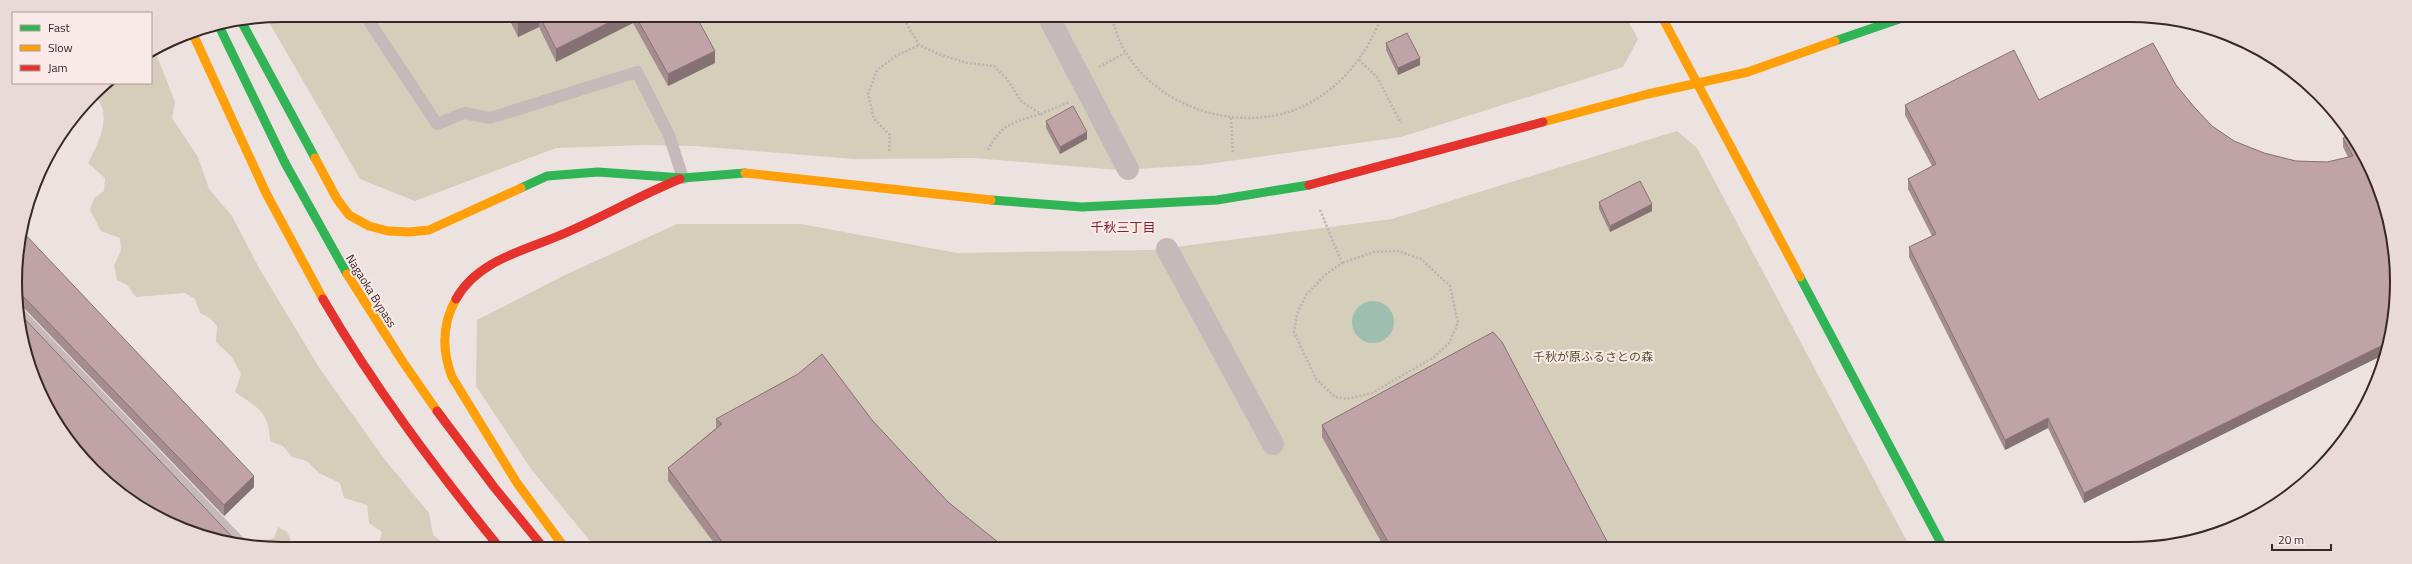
<svg xmlns="http://www.w3.org/2000/svg" width="2412" height="564" font-family="'Titillium Web','Noto Sans JP',sans-serif">
	<rect width="100%" height="100%" fill="#ece2e0"/>
	<path fill="#d4ceba" d="M282,15L1626,17L1638,39L1623,67L1401,137L1201,165L1118,170L974,158L854,159L695,146L646,145L556,148L415,201L360,179L266,17Z
		M155,51L175,102L172,118L198,157L209,189L232,216L259,268L320,369L385,460L429,513L433,535L449,547H378L382,532L369,523L367,505L344,498L340,483L319,473L307,461L292,457L283,446L270,441C269,412 258,408 235,392L241,374L232,357L216,342L217,326L210,318L200,313L195,299L185,293L136,297L127,285L117,280L114,266L121,250L120,238L101,231L90,210L94,198L104,191L105,178L88,163C98,144 115,112 93,95L104,83H151V53Z
		M1677,131L1697,148L1910,547H595L531,469L476,386L477,320L565,275L677,224H801L957,253L1152,250L1392,219Z
		M278,527L287,532L291,540L282,547L270,544V547H253L252,541C260,538 266,541 274,538Z"/>
	<path fill="#9dbeb0" d="M1352 322a21 21 0 1 1 42 0a21 21 0 1 1-42 0Z"/>
	<g fill="none" stroke-linecap="round" stroke-linejoin="round">
		<path stroke="#beb3b2" stroke-width="2.5" stroke-dasharray="2 2" stroke-linecap="butt" d="M902,16L919,45L941,55L967,63L994,66L1007,79L1021,101L1041,114L1070,102
			M1112,16C1128,103 1245,146 1318,98C1349,78 1368,50 1382,16
			M1359,60L1377,77L1401,123
			M1099,67L1125,53
			M1231,118L1233,154
			M988,150C1002,123 1013,123 1040,114
			M889,151L890,135L874,119L868,94L877,70L896,56L919,45
			M1320,210L1342,263L1325,275L1306,295L1297,314L1294,332L1316,379L1335,397L1347,399L1372,393L1434,357L1449,343L1458,323L1450,286L1421,259L1398,251L1374,252L1342,263"/>
		<path stroke="#c5bab9" stroke-width="12" d="M365,15L437,124L464,113L490,118L637,72L669,135L683,178
			M17,311L242,545"/>
		<path stroke="#c5bab9" stroke-width="22" d="M1048,16L1128,169
			M1167,249L1273,444"/>
		<path stroke="#30b455" stroke-width="9" d="M240,19L315,158
			M218,24L285,163L347,274
			M1835,41L1905,17
			M521,188L547,176L598,172L683,178L745,173
			M991,200L1082,207L1217,200L1309,185
			M1800,277L1943,547"/>
		<path stroke="#ff9f0a" stroke-width="9" d="M1662,17L1800,277
			M192,32L266,193L323,299
			M1543,122L1648,94L1748,72L1835,41
			M315,158L337,199L349,215L369,226L388,231L409,232L429,230L521,188
			M745,173L991,200
			M347,274L403,362L437,411
			M456,299C442,324 442,351 452,377L517,483L564,547"/>
		<path stroke="#e5322d" stroke-width="9" d="M1309,185L1543,122
			M323,299C374,387 435,468 499,547
			M456,299C479,257 533,249 572,230C608,214 643,194 680,179
			M437,411L494,487L543,547"/>
	</g>
	<path fill="#a48c8f" d="M507,15L696,16L715,63L668,86L633,23L556,62L539,27L518,37Z
		M1386,43L1420,65L1398,75L1386,50Z
		M2176,85L2195,108L2212,126L2234,141L2264,153L2296,161L2327,162L2348,157L2343,147V138L2351,134L2395,317L2383,355L2084,503L2048,428L2005,450L1909,257V247L1932,236L1908,189V179L1932,166L1905,115V105L2039,100Z
		M1046,121L1087,139L1060,154L1046,128Z
		M1599,202L1652,211L1610,232L1599,209Z
		M16,264L254,487L224,516L22,306L19,304Z
		M716,419L872,420L948,502L1004,547H717L668,481V468L716,428Z
		M1322,425L1610,547H1384L1322,437Z"/>
	<path fill="#867274" d="M537,15H539V27L518,37V24Z
		M624,15H633V23L556,62V49Z
		M715,51V63L668,86V74Z
		M1420,58V65L1398,75V68Z
		M1087,132V139L1060,154V147Z
		M1652,204V211L1610,232V226Z
		M17,293H19V304H17Z
		M2387,343L2383,355L2084,503V493Z
		M2048,418V428L2005,450V440Z
		M254,476V487L224,516V505Z"/>
	<path fill="#bfa3a6" stroke="#867274" d="M513,15H537L518,24Z
		M539,15H624L556,49Z
		M635,15L696,16L715,51L668,74Z
		M1407,33L1420,58L1398,68L1386,43Z
		M2153,43L2176,85L2195,108L2212,126L2234,141L2264,153L2296,161L2327,162L2353,156L2343,138L2351,134L2370,164L2388,213L2396,265L2395,317L2387,343L2084,493L2048,418L2005,440L1909,247L1936,234L1908,179L1936,164L1905,105L2014,50L2039,100Z
		M1073,106L1087,132L1060,147L1046,121Z
		M1640,181L1652,204L1610,226L1599,202Z
		M21,230L254,476L224,505L22,295L19,293H17L16,264Z
		M17,311L240,545L196,535L149,513L106,483L70,445L29,368L17,317Z
		M1493,332L1502,342L1610,547H1391L1322,425Z
		M822,354L872,420L948,502L1004,547H726L668,468L722,424L716,419L798,374Z"/>
	<g text-anchor="middle" stroke-width="4" stroke-linejoin="round" paint-order="stroke">
		<g font-size="12" fill="#362829" stroke="#f9eae7">
			<text transform="translate(371 291) rotate(58)" y="4">Nagaoka Bypass</text>
		</g>
		<g font-size="12" fill="#53522c" stroke="#f9eae7">
			<text x="1593" y="361">千秋が原ふるさとの森</text>
		</g>
		<g font-size="13" fill="#832231" stroke="#f9eae7">
			<text x="1123" y="232">千秋三丁目</text>
		</g>
	</g>
	<path d="M0 0H2412V564H0ZM282 22H2130A260 260 0 0 1 2390 282V282A260 260 0 0 1 2130 542H282A260 260 0 0 1 22 282V282A260 260 0 0 1 282 22Z" fill="#e9dad8" fill-rule="evenodd"/>
	<path fill="none" stroke="#362829" stroke-width="2" d="M282 22H2130A260 260 0 0 1 2390 282V282A260 260 0 0 1 2130 542H282A260 260 0 0 1 22 282V282A260 260 0 0 1 282 22Z"/>
	<rect x="12" y="12" width="140" height="72" fill="#f9eae7" stroke="#ab9c9b"/>
	<rect x="20" y="25" width="20" height="6" fill="#30b455" stroke="#ab9c9b"/>
	<text x="48" y="32" font-size="12" fill="#362829">Fast</text>
	<rect x="20" y="45" width="20" height="6" fill="#ff9f0a" stroke="#ab9c9b"/>
	<text x="48" y="52" font-size="12" fill="#362829">Slow</text>
	<rect x="20" y="65" width="20" height="6" fill="#e5322d" stroke="#ab9c9b"/>
	<text x="48" y="72" font-size="12" fill="#362829">Jam</text>
	<path d="M2272 544v6h59v-6" fill="none" stroke="#362829" stroke-width="2"/>
	<text x="2278" y="544" font-size="12" fill="#362829" stroke="#f9eae7" stroke-width="3" paint-order="stroke">20 m</text>
</svg>
